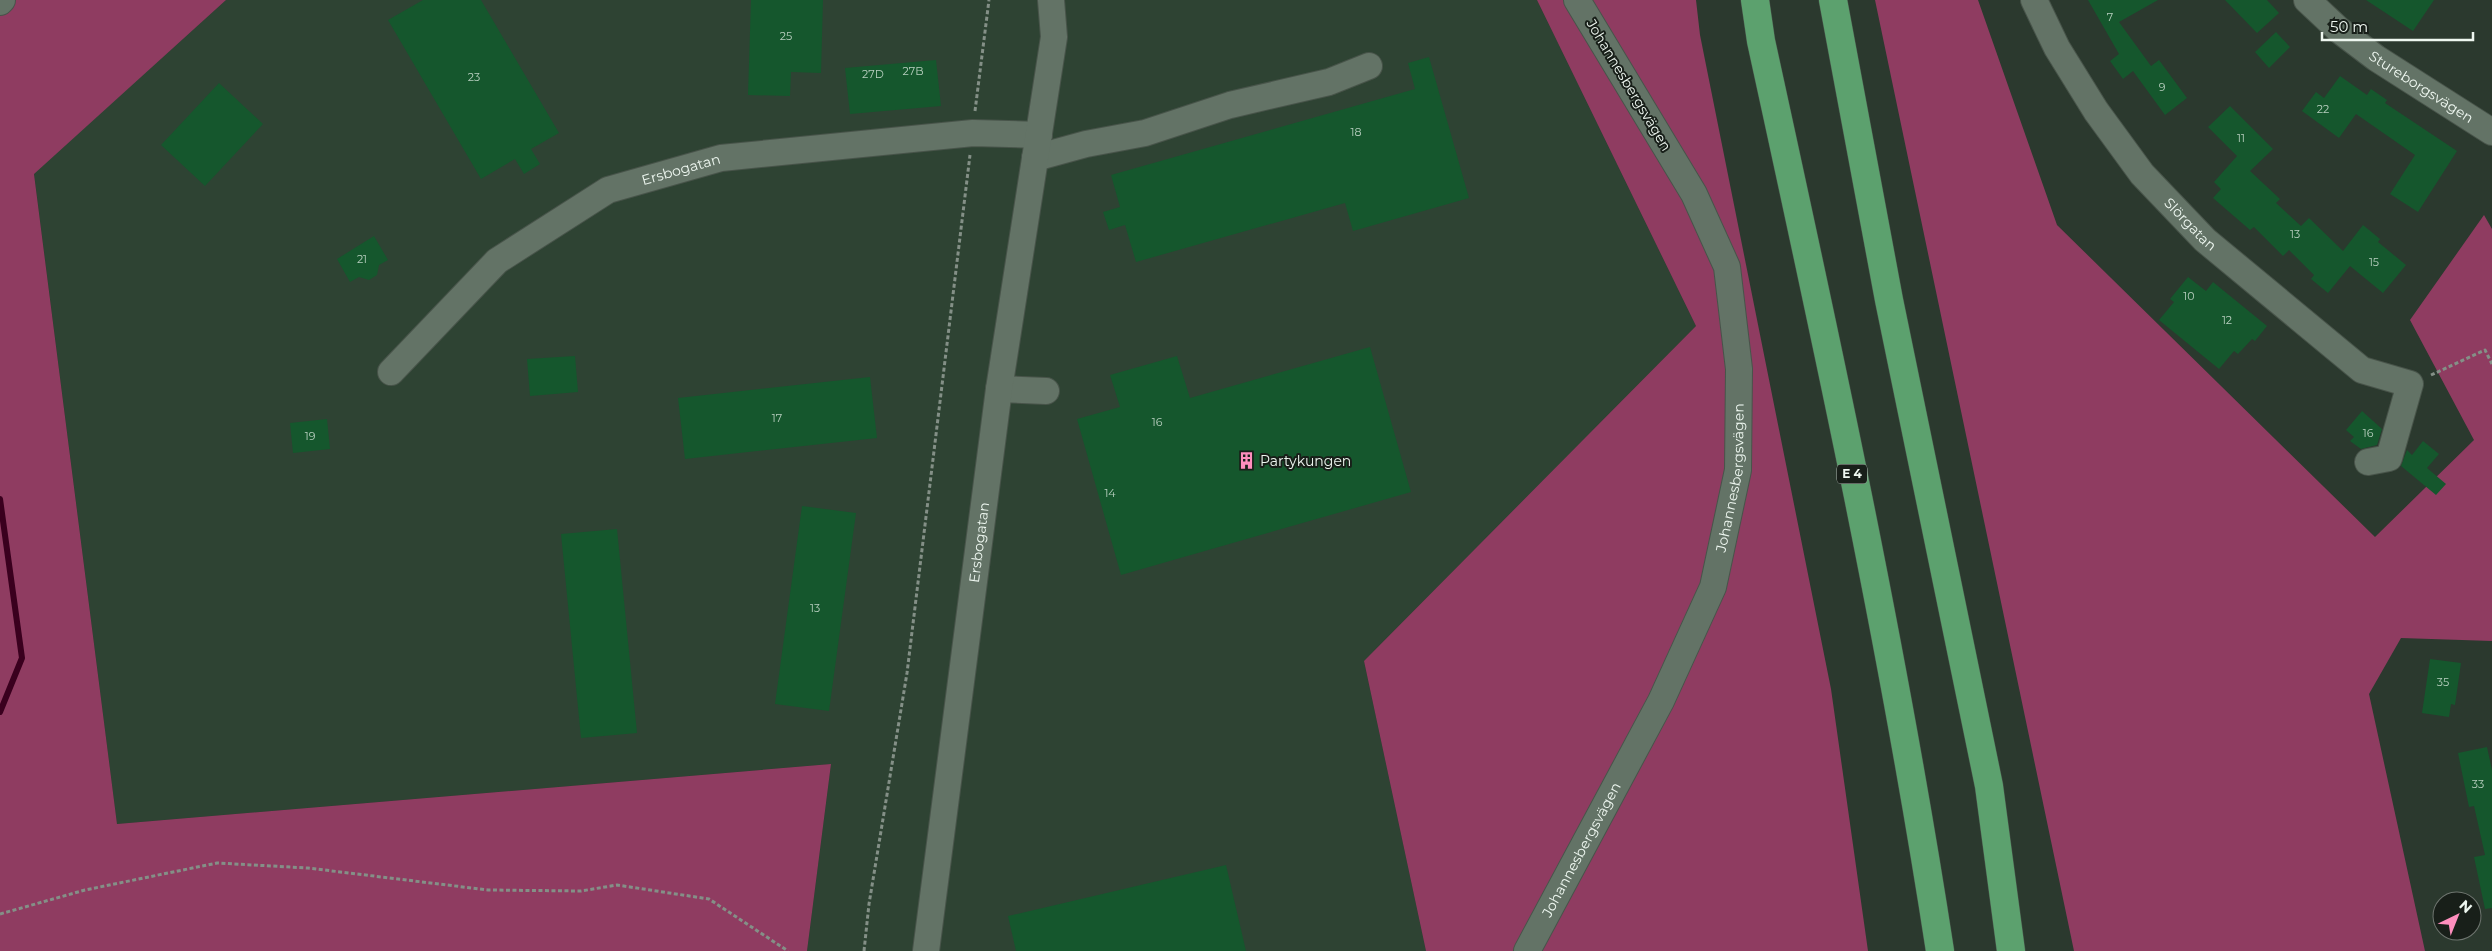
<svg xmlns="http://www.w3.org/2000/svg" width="2492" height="951" font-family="Montserrat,sans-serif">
	<rect width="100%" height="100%" fill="#2b392e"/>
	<path fill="#2e4333" d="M226,0H1537L1696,326L1364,661L1426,951H807L831,764L117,824L34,173Z"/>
	<path fill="#8f3c61" d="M0,0H226L34,174L117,824L831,764L807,951H0Z
		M1537,0H1696L1700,35L1831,689L1868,951H1426L1364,661L1696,326Z
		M1875,0H1978L2057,225L2375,537L2474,440L2410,320L2484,215L2492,229V641L2401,638L2369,694L2425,951H2074Z"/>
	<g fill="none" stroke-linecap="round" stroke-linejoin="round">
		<path stroke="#3a001e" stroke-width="6" d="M0,499L22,658L0,712"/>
	</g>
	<path fill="#15572d" d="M423,0H481L559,133L531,149L540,164L524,174L515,159L481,179L388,20Z
		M751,0H823L821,73L791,72L790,96L748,95Z
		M2088,0H2158L2119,22L2151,66L2159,60L2187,98L2165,115L2133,71L2123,79L2110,61L2119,54Z
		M2225,0H2267L2279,13L2257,33Z
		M2366,0H2434L2413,31Z
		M2276,32L2290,47L2269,68L2255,52Z
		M1429,57L1469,198L1353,231L1345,203L1136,262L1125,225L1109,230L1103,212L1120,207L1111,175L1415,89L1408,63Z
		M936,60L941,106L850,114L845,68Z
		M2340,76L2367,95L2371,89L2387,100L2385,103L2457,151L2418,212L2390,194L2415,155L2356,114L2339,138L2302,111L2316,92L2324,98Z
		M219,83L263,124L205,186L161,145Z
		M2230,106L2273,149L2250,171L2280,199L2276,203L2301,226L2309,218L2343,251L2363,225L2380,239L2378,242L2406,265L2383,293L2350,266L2328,293L2311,279L2314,275L2289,250L2283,256L2254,227L2250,230L2213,198L2221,189L2214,182L2237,156L2208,127Z
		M374,236L388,260L379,265L377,275L369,280L359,277L350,282L337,259Z
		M2188,277L2206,291L2213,282L2267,326L2255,341L2252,339L2238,354L2234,351L2219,369L2159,320L2174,302L2170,299Z
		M1370,347L1411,492L1121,575L1077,419L1120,407L1110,375L1177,356L1190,398Z
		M575,356L578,392L530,396L527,359Z
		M870,377L877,438L685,459L678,398Z
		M2362,411L2382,429L2377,445L2361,449L2350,441L2354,437L2346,430Z
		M327,419L330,449L293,453L290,423Z
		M2423,441L2439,454L2427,468L2446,484L2436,495L2401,466L2407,450L2412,455Z
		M802,506L856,513L829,711L775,704Z
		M617,529L637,733L581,738L561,534Z
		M2430,659L2461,663L2455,705L2451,704L2449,717L2422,713Z
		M2487,747L2492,770V908L2485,909L2474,857L2485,855L2474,806L2469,807L2458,753Z
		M1226,865L1246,951H1016L1008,916Z"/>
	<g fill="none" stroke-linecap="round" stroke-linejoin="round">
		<defs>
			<g id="minor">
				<path id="s1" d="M2034,0L2057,48L2096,111L2142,174L2205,240L2362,370L2410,384L2389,458L2368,462"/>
				<path id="s2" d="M2307,0L2339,30L2376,58L2492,132"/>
				<path d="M0,2L2,0"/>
				<path d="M1035,158L1086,144L1145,133L1230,105L1329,82L1369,66"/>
				<path id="s3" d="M391,372L497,261L608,190L721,158L973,133L1039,135"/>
				<path d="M999,389L1046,391"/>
				<path id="s4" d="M926,951L999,389L1054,37L1051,0"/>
				<path id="s5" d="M1527,951L1661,701L1713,587L1738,470L1739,369L1727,267L1694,194L1577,0"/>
			</g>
			<path id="highway" d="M1755,0L1761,41C1827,343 1893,645 1940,951
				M1833,0L1889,300L1989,786L2011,951"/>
		</defs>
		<use href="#minor" stroke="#48544a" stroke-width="28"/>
		<use href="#highway" stroke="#48544a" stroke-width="29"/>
		<path stroke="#849087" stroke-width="3" stroke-dasharray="4 2.5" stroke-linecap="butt" d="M975,111L989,0
			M2431,375L2485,350L2492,364
			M0,914L85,890L217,863L308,868L488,890L581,891L617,885L709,899L788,951
			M864,951L869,904L907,673L970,155"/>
		<use href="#minor" stroke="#637366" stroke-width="26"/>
		<use href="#highway" stroke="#5ca16e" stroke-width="28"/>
	</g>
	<defs>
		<symbol id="building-bare" viewBox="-9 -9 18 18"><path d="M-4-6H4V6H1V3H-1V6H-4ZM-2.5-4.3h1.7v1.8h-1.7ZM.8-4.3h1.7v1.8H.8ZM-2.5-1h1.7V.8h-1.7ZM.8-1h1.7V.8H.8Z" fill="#fe8ebd" stroke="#181f19" stroke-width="2.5" paint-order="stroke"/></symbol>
	</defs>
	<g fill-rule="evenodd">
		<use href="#building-bare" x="1234" y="448" width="25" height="25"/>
	</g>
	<g text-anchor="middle" stroke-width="4" stroke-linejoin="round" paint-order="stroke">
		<g font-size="11" fill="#b8cfbf">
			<text x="2110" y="21">7</text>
			<text x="786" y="40">25</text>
			<text x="913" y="75">27B</text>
			<text x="873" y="78">27D</text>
			<text x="474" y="81">23</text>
			<text x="2162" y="91">9</text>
			<text x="2323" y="113">22</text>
			<text x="1356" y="136">18</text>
			<text x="2241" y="142">11</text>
			<text x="2295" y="238">13</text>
			<text x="362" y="263">21</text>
			<text x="2374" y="266">15</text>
			<text x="2189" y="300">10</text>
			<text x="2227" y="324">12</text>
			<text x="777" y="422">17</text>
			<text x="1157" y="426">16</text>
			<text x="2368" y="437">16</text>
			<text x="310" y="440">19</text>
			<text x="1110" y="497">14</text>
			<text x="815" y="612">13</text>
			<text x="2443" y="686">35</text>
			<text x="2478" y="788">33</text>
		</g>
		<rect fill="#181f19" stroke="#aeb6b0" stroke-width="1" x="1837" y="464.5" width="30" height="19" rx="4"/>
		<g font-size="12" font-weight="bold" fill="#eef7f0">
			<text x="1852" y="478">E 4</text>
		</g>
		<g font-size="14" fill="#eef7f0" stroke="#181f19">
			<text transform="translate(1629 85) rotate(59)" y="5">Johannesbergsvägen</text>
			<text dy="5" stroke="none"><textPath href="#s2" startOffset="144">Stureborgsvägen</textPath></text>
			<text dy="5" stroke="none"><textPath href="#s3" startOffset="361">Ersbogatan</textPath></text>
			<text dy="5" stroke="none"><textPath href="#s1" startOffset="275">Slörgatan</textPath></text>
			<text dy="5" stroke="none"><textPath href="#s5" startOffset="520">Johannesbergsvägen</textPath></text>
			<text dy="5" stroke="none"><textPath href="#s4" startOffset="412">Ersbogatan</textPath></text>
			<text dy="5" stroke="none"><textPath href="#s5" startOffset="115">Johannesbergsvägen</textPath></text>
		</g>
		<g font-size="14" fill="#eef7f0" stroke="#181f19" text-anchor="start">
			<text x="1260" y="466">Partykungen</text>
		</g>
	</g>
	<g transform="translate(2457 916) rotate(43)"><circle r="24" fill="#181f19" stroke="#6e756f"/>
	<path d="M0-4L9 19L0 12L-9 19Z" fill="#fe8ebd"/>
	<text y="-8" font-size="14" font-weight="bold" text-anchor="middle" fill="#eef7f0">N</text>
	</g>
	<path d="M2322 32v8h151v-8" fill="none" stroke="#eef7f0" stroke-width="2.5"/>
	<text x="2330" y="32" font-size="15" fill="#eef7f0" stroke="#181f19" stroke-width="4" paint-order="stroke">50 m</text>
</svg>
